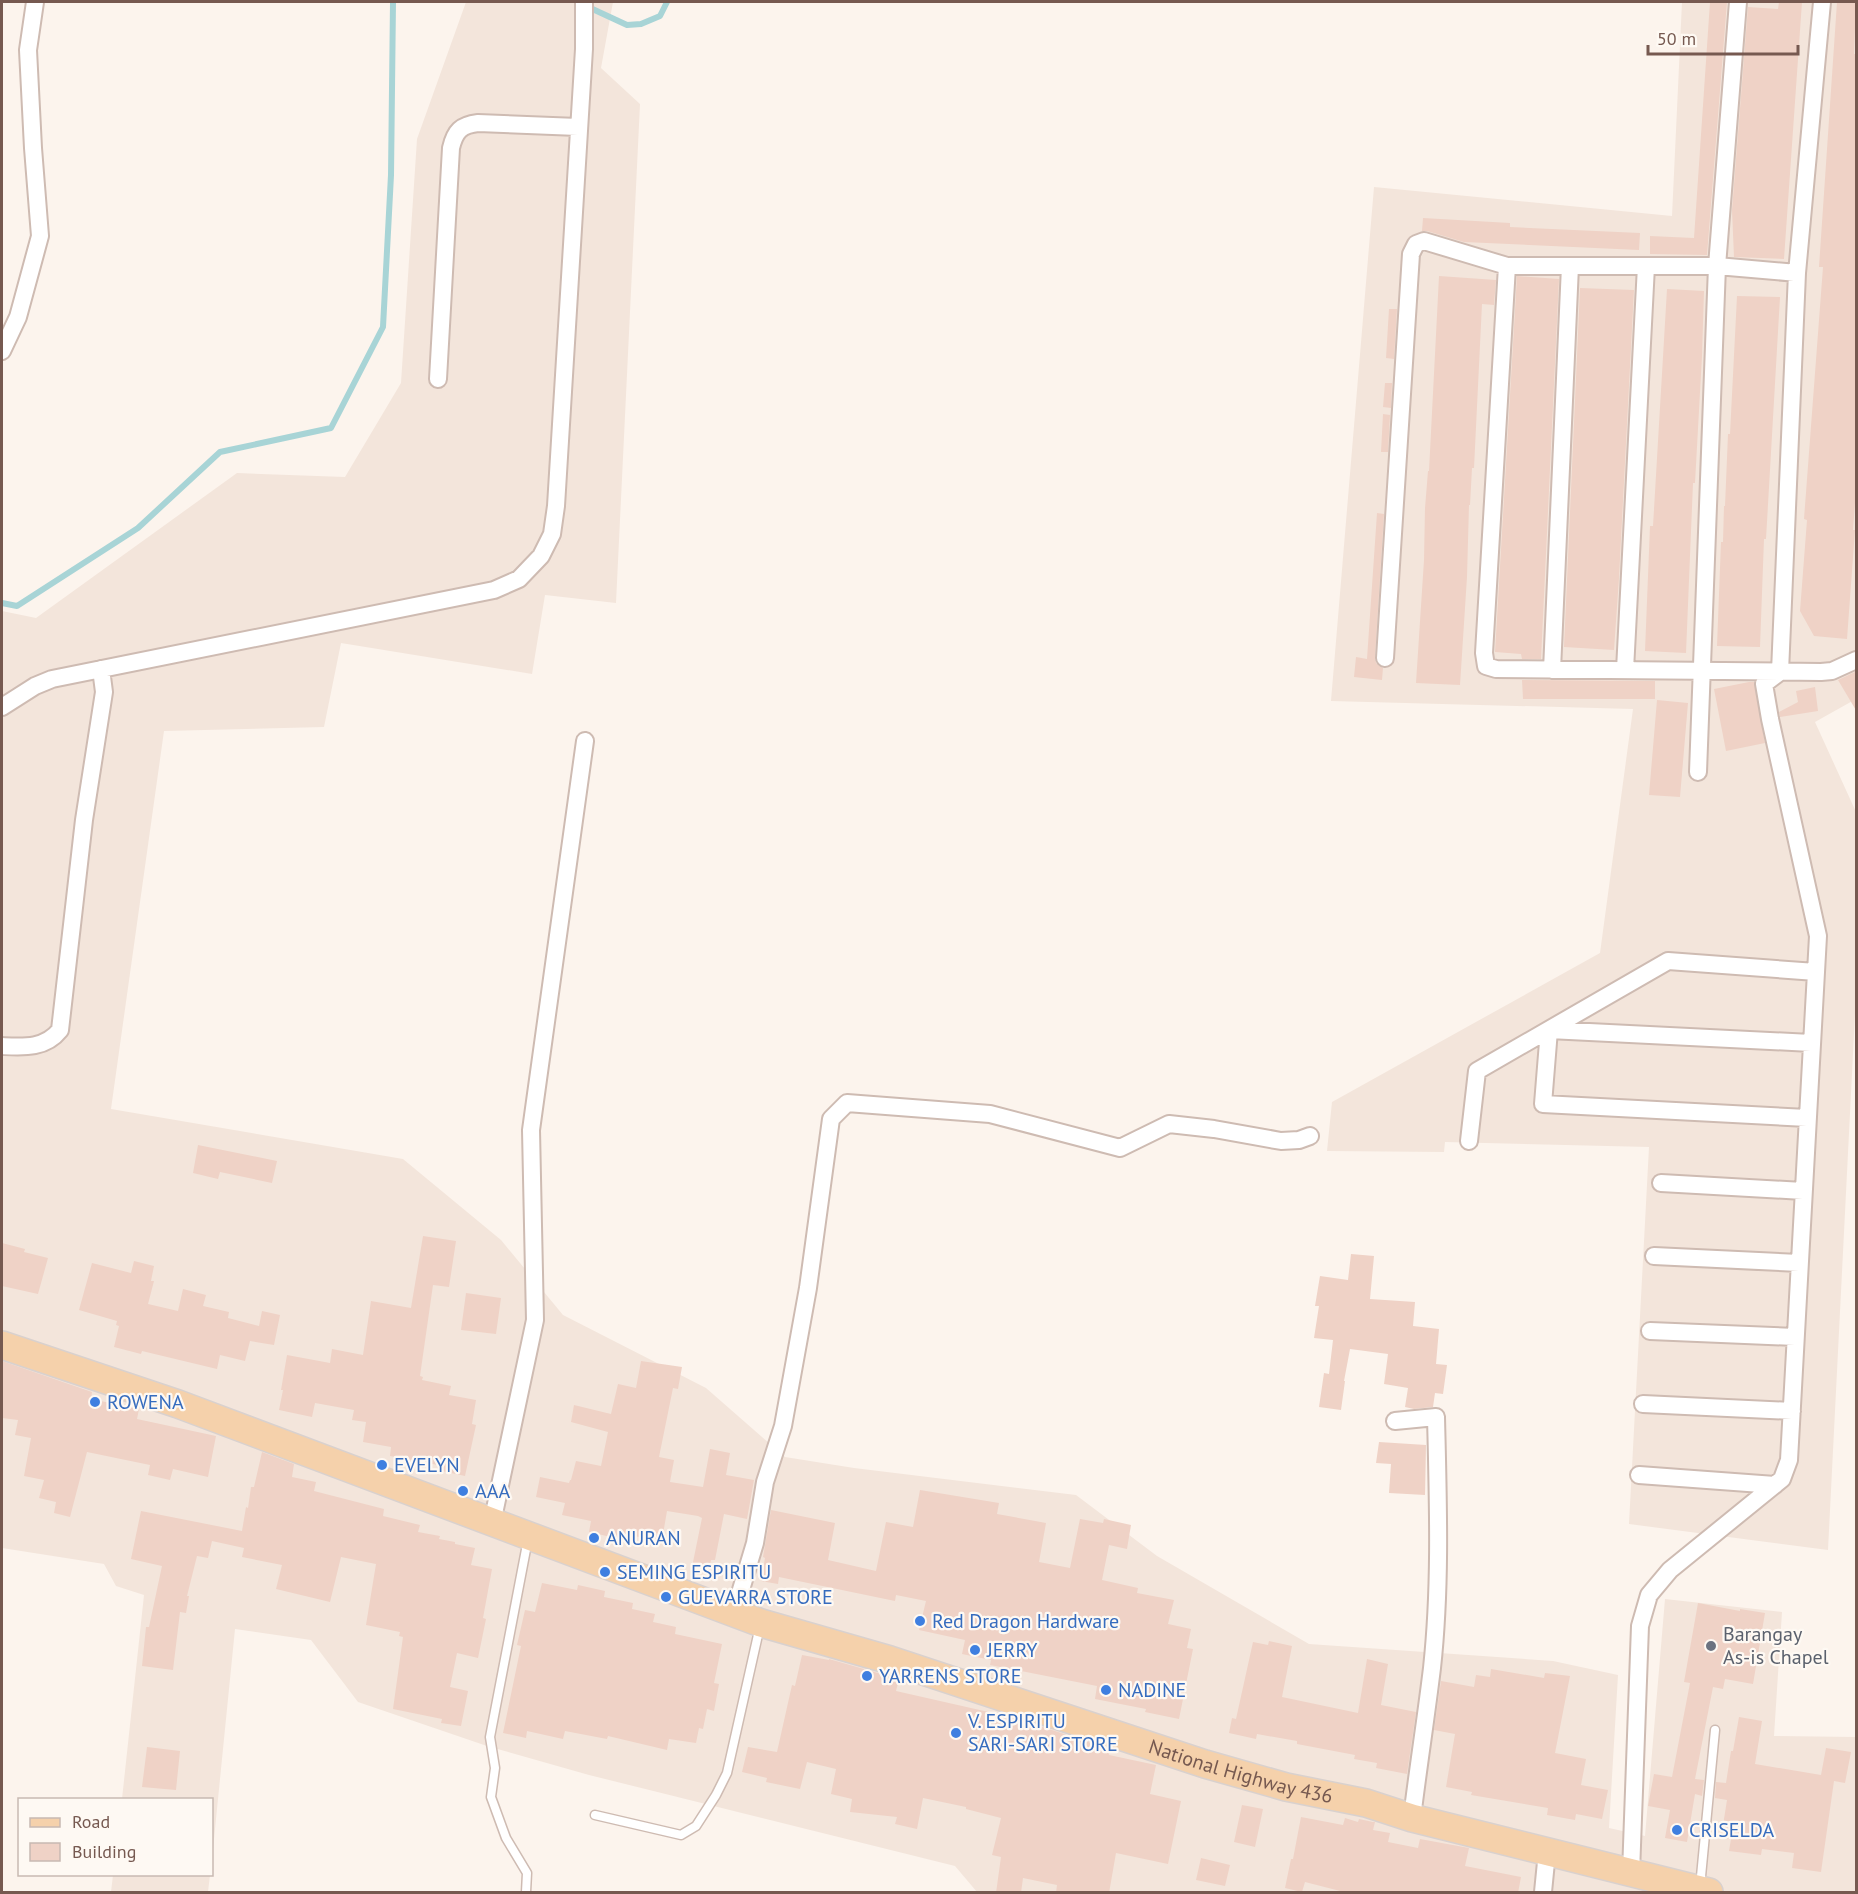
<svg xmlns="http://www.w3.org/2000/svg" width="1858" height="1894" font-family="'PT Sans',sans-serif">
	<rect width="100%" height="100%" fill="#fcf4ed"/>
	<path fill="#f3e5db" d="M466,2H613L601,68L640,104L616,603L545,595L532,674L341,643L324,727L164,731L111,1109L403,1159L501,1240L563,1315L706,1388L785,1457L854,1468L1076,1495L1157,1556L1309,1644L1553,1661L1618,1675L1609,1828L1645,1836L1665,1599L1782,1612L1774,1736L1856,1737V1892H977L955,1866L589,1775L487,1746L358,1702L311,1640L235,1629L212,1859V1800L122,1799L144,1595L116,1586L104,1564L2,1548V611L36,618L237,473L345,477L401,383L417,139Z
		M1682,2H1856V699L1815,722L1856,812V994L1828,1550L1629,1524L1649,1147L1445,1142L1444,1152L1327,1151L1332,1102L1600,953L1633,709L1331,701L1374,187L1672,216Z
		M113,1875V1874L210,1875L208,1892H111Z"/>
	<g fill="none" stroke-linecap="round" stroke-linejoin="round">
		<path stroke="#a8d4d6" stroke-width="6" d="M586,6L627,25L641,24L660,16L667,2
			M2,603L17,606L138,528L220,452L331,428L383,327L391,175L393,2"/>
	</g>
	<path fill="#efd2c6" d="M1710,2H1727L1707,255L1650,254V236L1694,238Z
		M1779,2H1802L1784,259L1734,257L1732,210L1748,7L1778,9Z
		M1837,2H1856L1854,54H1857V476L1853,530H1855L1847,639L1814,636L1800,611L1807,520L1804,519L1823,267H1819Z
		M1423,218L1510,223V227L1640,233L1639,250L1464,242L1427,231H1422Z
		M1439,276L1496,280L1494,305L1482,304L1474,468H1472L1470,505H1469L1467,577L1460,685L1416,683L1424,560L1425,508L1428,471H1429Z
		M1517,276L1559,279L1541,659H1522L1521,654L1495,652Z
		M1580,288L1634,290L1619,578L1614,650L1564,647Z
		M1667,289L1704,291L1702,356L1695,483H1693L1686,653L1645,651L1650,526H1653Z
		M1737,296L1780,297L1766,539H1764L1760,647L1717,646L1721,542H1723L1724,506H1725L1728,434H1730Z
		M1389,309H1397L1394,359L1386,358Z
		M1385,383H1392L1391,408L1383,407Z
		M1383,414L1390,415L1388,452H1381Z
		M1377,513L1384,514L1375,657L1376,663L1383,668L1382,680L1354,677L1356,657L1367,659Z
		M1857,671V712L1838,680Z
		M1522,680L1655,681V699H1523Z
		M1749,682H1754L1765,743L1726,751L1714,689Z
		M1815,687L1818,711L1780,717L1779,712L1798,702L1796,691Z
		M1657,700L1688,703L1680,797L1649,795Z
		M198,1145L277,1161L272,1183L220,1172L218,1179L193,1173Z
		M423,1236L456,1241L449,1287L433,1285L420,1376L423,1377L422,1380L451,1386L449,1395L476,1400L472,1424L476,1425L465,1476L437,1470L438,1465L390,1456L391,1447L363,1442L366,1422L352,1420L354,1410L315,1403L312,1417L279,1410L283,1390H281L287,1355L330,1363L332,1349L363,1355L371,1301L411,1308Z
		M2,1243L25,1249L24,1252L48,1258L38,1294L2,1286Z
		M1351,1254L1374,1256L1370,1299L1415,1302L1413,1326L1439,1329L1436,1364L1447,1365L1443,1394L1435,1393L1433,1407L1414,1409L1405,1407L1408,1388L1384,1384L1388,1354L1350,1349L1344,1381H1345L1341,1410L1319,1407L1324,1373L1329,1374L1333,1340L1314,1338L1319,1306H1315L1320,1276L1348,1280Z
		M134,1261L154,1266L151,1281H154L148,1304L178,1311L183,1289L206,1295L203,1306L229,1312L228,1318L259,1326L262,1311L280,1315L274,1345L250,1341L245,1361L220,1355L217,1369L142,1351L141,1354L114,1347L119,1326L116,1325L117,1321L79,1310L92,1263L131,1273Z
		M466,1293L501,1298L496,1334L461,1330Z
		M2,1361L92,1392L91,1399L139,1409L137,1419L216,1436L208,1477L173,1469L170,1480L148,1475L150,1465L87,1452L70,1517L54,1513L56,1502L39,1498L44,1480L24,1476L31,1438L15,1435L18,1420L2,1418Z
		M641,1361L682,1367L678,1389L673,1388L659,1457L674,1460L670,1482L703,1487L710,1449L730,1453L726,1475L754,1480L747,1519L724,1514L715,1560H711L708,1572L692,1567L702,1518L698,1516L667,1511L662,1540L625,1535L624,1540L589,1532L591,1521L562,1515L565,1503L536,1497L540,1477L569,1483L570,1480H571L576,1461L601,1466L608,1432L571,1422L574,1405L611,1414L618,1384L636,1388Z
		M1379,1442L1426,1445L1425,1495L1389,1493L1391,1464L1376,1463Z
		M262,1452L294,1464L292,1477L316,1482L314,1491L384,1509L383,1516L420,1525L418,1532L440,1536L439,1539L455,1542V1544L475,1548L471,1565L492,1569L483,1618L486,1619L478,1658L457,1653L450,1687L468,1691L461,1726L441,1723L442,1719L393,1709L403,1637L399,1636L400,1632L366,1625L376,1564L341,1557L330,1602L276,1589L282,1565L242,1557L244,1548L212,1541L208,1558L197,1556L187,1596H189L186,1613L180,1612L173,1670L142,1666L146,1627H149L162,1566L131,1559L141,1511L242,1531L246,1507L248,1508L251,1487H254Z
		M920,1490L999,1503L997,1514L1046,1523L1039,1562L1070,1568L1080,1519L1103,1523L1104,1519L1131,1525L1127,1549L1109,1545L1102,1580L1138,1588L1137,1593L1174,1600L1168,1624L1191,1629L1187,1648L1193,1649L1179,1719L1145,1712L1146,1709L1095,1699L1097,1686L990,1665L991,1660L962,1654L965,1640L919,1630L926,1601L896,1595L895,1601L779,1577L778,1584L761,1581L765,1558L763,1557L771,1510L835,1523L828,1560L876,1571L886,1522L913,1527Z
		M542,1583L577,1590L578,1585L605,1591L604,1597L633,1603L632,1609L655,1614L653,1622L676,1627L675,1634L722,1644L714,1683L719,1684L714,1711L707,1709L703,1729L699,1728L696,1743L669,1739L667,1750L608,1736L607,1739L565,1731L563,1739L527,1731L526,1738L503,1733L521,1646L517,1645L525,1610L535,1612Z
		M1698,1603L1740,1611V1609L1765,1613L1753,1684L1725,1679L1723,1689L1713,1687L1695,1779L1704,1780L1702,1796L1695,1794L1687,1842L1665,1838L1670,1810L1648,1806L1654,1774L1672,1777L1690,1683L1684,1682Z
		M1269,1641L1292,1646L1282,1697L1358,1713L1367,1659L1388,1664L1381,1705L1416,1712L1407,1774L1376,1768L1377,1763L1354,1759L1355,1755L1297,1744V1741L1257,1734L1256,1739L1229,1733L1232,1718L1236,1719L1253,1642L1268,1645Z
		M802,1655L829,1660V1659L899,1679L896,1691L1015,1718L1110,1749L1109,1755L1156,1765L1150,1794L1181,1801L1168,1864L1116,1853L1109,1893H1056L1057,1885L1023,1878L1021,1893H996L1001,1857L992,1855L1001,1818L966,1809V1807L923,1798L917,1829L895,1824L897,1817L850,1812L852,1799L831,1794L836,1769L807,1762L800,1789L766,1782L767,1778L742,1772L748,1747L777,1752L792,1685L795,1686Z
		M1491,1669L1544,1678L1545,1673L1570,1676L1555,1753L1586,1759L1581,1785L1608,1790L1602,1819L1576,1814L1575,1820L1547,1815L1548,1808L1471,1795L1472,1792L1446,1787L1455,1734L1434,1730L1441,1681L1474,1687L1476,1675L1490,1677Z
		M1739,1717L1762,1721L1755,1764L1821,1775L1826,1748L1851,1752L1845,1783L1834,1781L1821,1872L1792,1868L1794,1853L1762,1849L1761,1855L1729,1851L1731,1839L1721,1838L1727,1800L1715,1798L1716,1782L1726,1783L1731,1751H1733Z
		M147,1747L180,1751L176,1790L142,1787Z
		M1242,1805L1263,1809L1255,1847L1234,1842Z
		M1301,1817L1343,1825L1345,1818L1358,1822L1359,1819L1373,1822H1375L1373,1830L1390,1833L1388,1842L1418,1848L1420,1839L1469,1848L1465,1866L1521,1877L1518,1893H1348L1305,1882L1302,1892L1285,1888L1291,1859H1293Z
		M1201,1858L1230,1865L1225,1886L1196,1880Z"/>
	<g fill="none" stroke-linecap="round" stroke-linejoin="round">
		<defs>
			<path id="lane" d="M595,1815L681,1835L696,1826L716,1795L727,1773L760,1626
				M1700,1887L1715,1730
				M526,1892L527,1873L506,1838L491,1797L495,1768L490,1737L528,1539"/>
			<path id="street" d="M1507,266L1484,653L1486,666L1496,669L1821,672L1832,671L1856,660
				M2,351L18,317L40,236L33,148L28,50L35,2
				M438,379L451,148C455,131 461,125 478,123L578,127
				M1385,658L1411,254L1416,244L1424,241L1507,266H1717L1797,273
				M1552,670L1570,266
				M1625,670L1646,266
				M2,707L35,686L52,679L494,590L519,579L541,556L552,534L556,506L584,49V2
				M1698,772L1717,266L1738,2
				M2,1046C23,1047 45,1049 60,1030L84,820L104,692L101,669
				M1807,1118L1543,1104L1549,1030L1811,1043
				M1469,1141L1477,1071L1668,961L1816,972
				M1661,1183L1803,1191
				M1654,1256L1799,1263
				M1650,1331L1795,1337
				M1643,1404L1792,1411
				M1395,1421L1436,1417C1438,1501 1441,1585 1432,1668C1426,1718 1418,1768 1412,1818
				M1639,1475L1775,1485
				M492,1523L535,1320L531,1130L585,741
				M734,1613L755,1543L765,1482L783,1426L808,1288L831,1119L847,1103L990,1114L1120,1148L1169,1124L1214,1129L1281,1141L1299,1140L1310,1136
				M1631,1873L1640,1626L1649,1595L1670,1570L1782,1479L1789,1460L1818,936L1770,719L1764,684L1780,672L1797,273L1822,2
				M1543,1892L1547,1852"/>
			<g id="primary">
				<path id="s1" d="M2,1345L178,1404L761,1623L890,1660L1205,1764L1286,1787L1366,1803L1412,1818L1709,1892"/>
			</g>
		</defs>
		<use href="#lane" stroke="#cebbb2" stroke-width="11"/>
		<use href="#street" stroke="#cebbb2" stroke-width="20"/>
		<use href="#primary" stroke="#d9d1ce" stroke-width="30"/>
		<use href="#lane" stroke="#fff" stroke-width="8"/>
		<use href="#street" stroke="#fff" stroke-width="16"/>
		<use href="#primary" stroke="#f5d1ab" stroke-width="27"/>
	</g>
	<g fill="#3f7fe0" stroke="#fef9f3" stroke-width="2">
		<circle cx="95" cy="1402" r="6"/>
		<circle cx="382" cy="1465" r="6"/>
		<circle cx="463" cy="1491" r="6"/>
		<circle cx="594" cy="1538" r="6"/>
		<circle cx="605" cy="1572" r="6"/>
		<circle cx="666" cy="1597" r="6"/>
		<circle cx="920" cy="1621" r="6"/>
		<circle cx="975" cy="1650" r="6"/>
		<circle cx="867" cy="1676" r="6"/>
		<circle cx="1106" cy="1690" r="6"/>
		<circle cx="956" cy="1733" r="6"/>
		<circle cx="1677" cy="1830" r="6"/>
	</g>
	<circle fill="#6b7280" stroke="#fef9f3" stroke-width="2" cx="1711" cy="1646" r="6"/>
	<g text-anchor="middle" stroke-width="4.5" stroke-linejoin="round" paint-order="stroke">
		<g font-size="20" fill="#366cbe" stroke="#fef9f3" text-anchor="start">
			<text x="107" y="1409">ROWENA</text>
			<text x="394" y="1472">EVELYN</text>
			<text x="475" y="1498">AAA</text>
			<text x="606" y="1545">ANURAN</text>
			<text x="617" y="1579">SEMING ESPIRITU</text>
			<text x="678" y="1604">GUEVARRA STORE</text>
			<text x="932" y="1628">Red Dragon Hardware</text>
			<text x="987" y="1657">JERRY</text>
			<text x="879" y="1683">YARRENS STORE</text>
			<text x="1118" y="1697">NADINE</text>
			<text x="968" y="1728">V. ESPIRITU<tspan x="968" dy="23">SARI-SARI STORE</tspan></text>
			<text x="1689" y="1837">CRISELDA</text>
		</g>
		<g font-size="20" fill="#5b616d" stroke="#fef9f3" text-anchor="start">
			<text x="1723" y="1641">Barangay<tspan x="1723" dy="23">As-is Chapel</tspan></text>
		</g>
		<g font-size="20" fill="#765950" stroke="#fef9f3">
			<text dy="7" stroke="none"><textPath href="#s1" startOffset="1311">National Highway 436</textPath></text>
		</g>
	</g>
	<rect width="1858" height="1894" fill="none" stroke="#765950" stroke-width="6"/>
	<rect x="18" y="1798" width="195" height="78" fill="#fef9f3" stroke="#c8b9b2" stroke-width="1.5"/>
	<rect x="30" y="1818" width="30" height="9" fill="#f5d1ab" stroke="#c8b9b2" stroke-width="1.5"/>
	<text x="72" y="1828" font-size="18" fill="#765950">Road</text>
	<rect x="30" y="1843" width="30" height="18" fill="#efd2c6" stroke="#c8b9b2" stroke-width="1.5"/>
	<text x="72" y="1858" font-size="18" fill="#765950">Building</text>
	<path d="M1648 45v9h150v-9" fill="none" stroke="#765950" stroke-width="3"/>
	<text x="1657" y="45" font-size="18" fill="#765950" stroke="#fef9f3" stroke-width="4.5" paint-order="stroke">50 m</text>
</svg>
